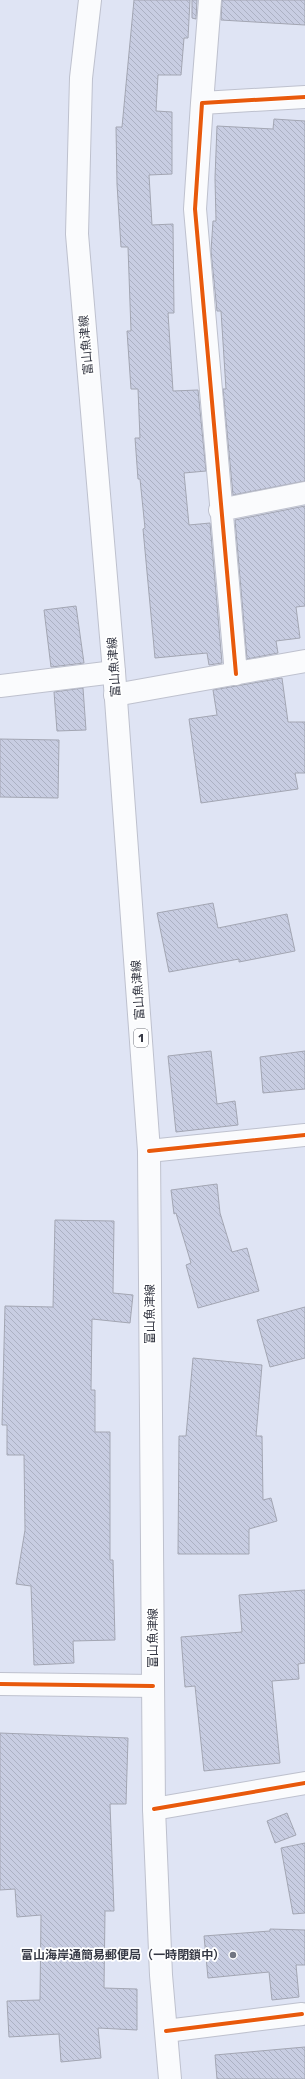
<svg xmlns="http://www.w3.org/2000/svg" width="305" height="2079" font-family="Rubik,'Noto Sans JP',sans-serif">
	<defs>
		<pattern id="building-back-hatch" width="6" height="6" patternUnits="userSpaceOnUse"><rect width="6" height="6" fill="#c8cde2"/><path d="M-1 5l2 2M0 0l6 6M5-1l2 2" fill="none" stroke="#acb1c3"/></pattern>
	</defs>
	<rect width="100%" height="100%" fill="#dfe4f4"/>
	<path fill="url(#building-back-hatch)" stroke="#a3a6b3" d="M134,0H190L188,38H184L181,75H158L156,111L172,112V174L149,175L152,225L173,224L174,313H168L173,391L198,390L206,471L184,473L189,525L210,523L222,663L209,665L207,653L155,658L143,529L145,528L140,479H138L135,438H140L138,389H131L127,331H131L128,247H121L117,184L116,127H122Z
		M192,0H197L196,19L192,18Z
		M222,0H305V25L221,20Z
		M274,119L305,121V481L233,495L223,389H226L221,311H217L211,251L213,221H216L215,178L217,126L273,129Z
		M305,506V606L296,607L300,638L276,641L278,653L247,659L235,520Z
		M76,606L84,663L51,667L44,610Z
		M282,678L288,722H305V773H295L298,789L201,803L189,719L217,715L213,690Z
		M83,688L86,730L57,731L54,692Z
		M0,739L59,740L58,798L0,797Z
		M213,903L218,928L287,914L295,951L239,962V959L169,972L157,913Z
		M211,1051L217,1104L235,1101L238,1125L176,1132L168,1056Z
		M305,1051V1089L263,1093L260,1057Z
		M217,1184L220,1213L232,1252L247,1248L259,1291L198,1308L186,1265L191,1263L176,1213L174,1214L171,1190Z
		M55,1220L114,1221L113,1293L133,1295L130,1323L92,1319L91,1390H95V1432H110V1560H113L115,1640L73,1641L74,1663L34,1665L31,1586L16,1584L25,1530L24,1455H7V1425H2L5,1306L53,1307Z
		M305,1307V1358L270,1367L257,1320Z
		M193,1358L262,1365L256,1436H262L263,1500L271,1498L277,1521L249,1529V1554H178L179,1436H186Z
		M305,1590V1663L298,1664L299,1679L272,1681L280,1763L204,1771L195,1686L185,1687L181,1637L242,1632L239,1595Z
		M0,1733L128,1738L126,1804H110L114,1911H105L104,1988L137,1989V2030L98,2028L101,2058L61,2062L59,2034L9,2037L7,2001L40,2000L41,1915L17,1917L15,1889L0,1890Z
		M287,1813L296,1835L275,1843L267,1821Z
		M305,1843V1913L293,1914L281,1848Z
		M270,1929L305,1930V1965H296L299,1997L272,2000L269,1972L208,1978L204,1936L270,1931Z
		M305,2047V2079H217L215,2055Z"/>
	<g fill="none" stroke-linecap="round" stroke-linejoin="round">
		<defs>
			<path id="minor" d="M202,103L210,0
				M220,510L305,493
				M236,674L195,209L202,103L305,97
				M0,686L114,672
				M115,695L305,661
				M149,1151L305,1135
				M0,1684L153,1686
				M154,1809L305,1783
				M166,2031L302,2014"/>
			<path id="major" d="M90,0L81,78L77,234L114,672L149,1151L154,1809L161,1975L170,2079"/>
		</defs>
		<use href="#minor" stroke="#bec1ce" stroke-width="24"/>
		<use href="#major" stroke="#bec1ce" stroke-width="24"/>
		<use href="#minor" stroke="#fafbfd" stroke-width="22"/>
		<use href="#major" stroke="#fafbfd" stroke-width="22"/>
		<defs>
			<path id="cycleway" d="M236,674L195,209L202,103L305,97
				M149,1151L305,1135
				M0,1684L153,1686
				M154,1809L305,1783
				M166,2031L302,2014"/>
		</defs>
		<use href="#cycleway" stroke="#fff" stroke-width="6"/>
		<use href="#cycleway" stroke="#e8590c" stroke-width="4"/>
	</g>
	<circle fill="#717582" stroke="#fff" stroke-width="1.5" cx="233" cy="1955" r="4"/>
	<g text-anchor="middle" stroke-width="3.5" stroke-linejoin="round" paint-order="stroke">
		<rect fill="#fff" stroke="#72747d" stroke-width="1" x="134" y="1029" width="14" height="18" rx="3"/>
		<g font-size="11" font-weight="bold" fill="#363945">
			<text x="141" y="1042">1</text>
		</g>
		<g font-size="12" fill="#363945" stroke="#fff">
			<text transform="translate(86 345) rotate(-95)" y="4">富山魚津線</text>
			<text transform="translate(114 667) rotate(-94)" y="4">富山魚津線</text>
			<text transform="translate(138 990) rotate(-94)" y="4">富山魚津線</text>
			<text transform="translate(150 1314) rotate(-90)" y="4">富山魚津線</text>
			<text transform="translate(153 1638) rotate(-90)" y="4">富山魚津線</text>
		</g>
		<g font-size="12" font-weight="bold" fill="#363945" stroke="#fff" text-anchor="end">
			<text x="225" y="1959">富山海岸通簡易郵便局（一時閉鎖中）</text>
		</g>
	</g>
</svg>
